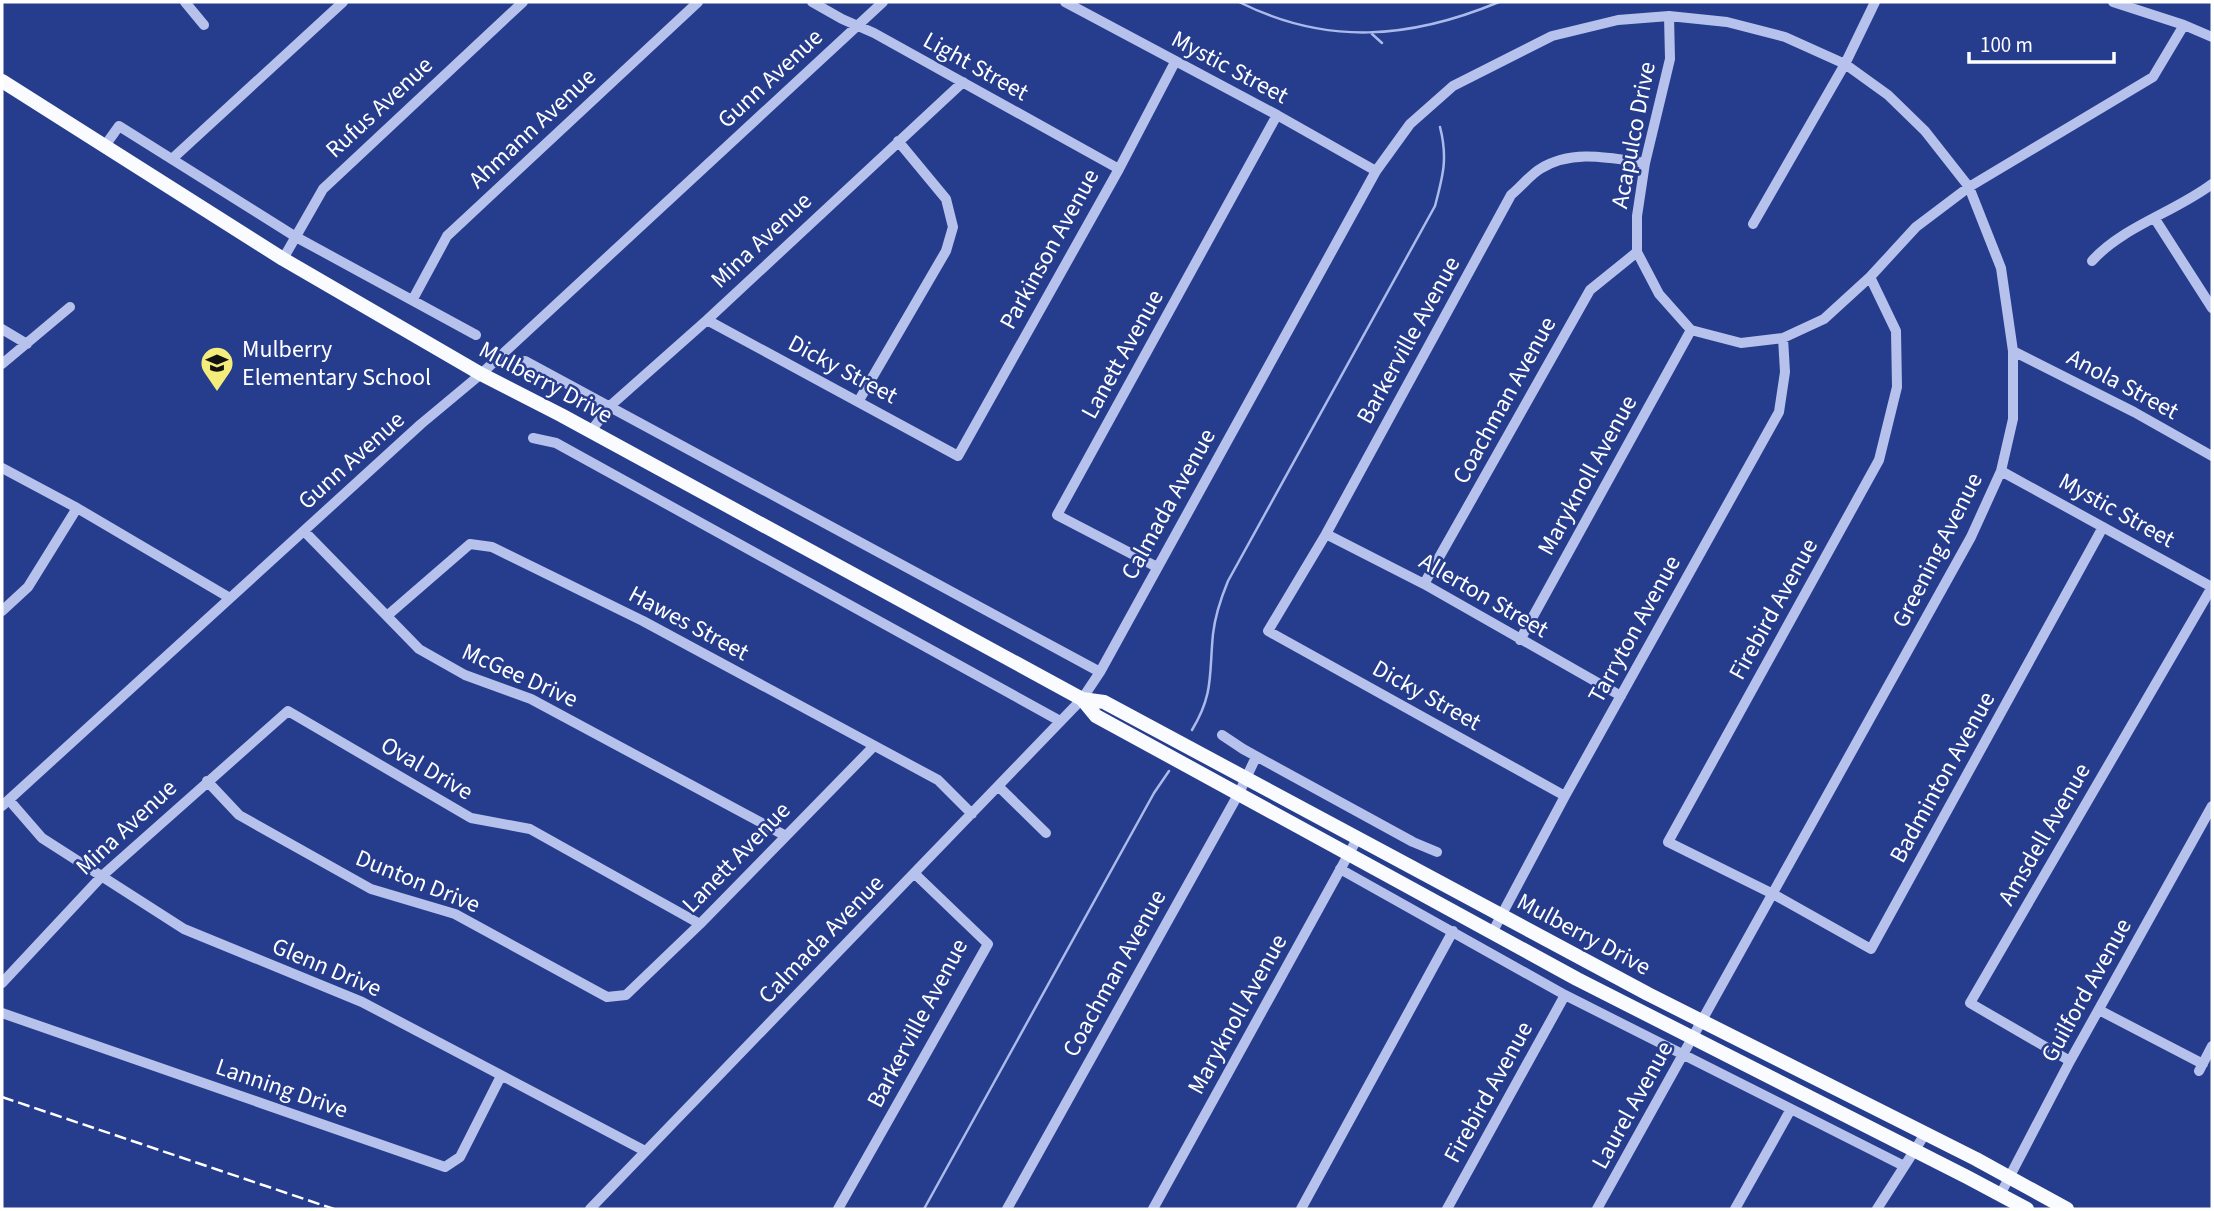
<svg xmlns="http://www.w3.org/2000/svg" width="2214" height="1211" font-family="'Source Sans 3',sans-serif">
	<rect width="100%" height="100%" fill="#263c8d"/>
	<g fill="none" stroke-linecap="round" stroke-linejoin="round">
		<path stroke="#aabaeb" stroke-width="2.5" d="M1239,2C1327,46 1410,39 1499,2
			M1372,34L1382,43
			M1192,730C1214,694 1209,674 1213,634C1215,616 1221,598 1228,581L1435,206C1443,176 1448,158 1440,127
			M924,1209L1154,793L1169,771"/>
		<path stroke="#b6c2eb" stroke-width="10" d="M185,2L204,25
			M812,2L842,19L874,33L1119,169
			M1065,2L1277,115L1376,171
			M2113,2L2184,25L2212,37
			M1669,16L1670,59L1645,163L1637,216V252L1659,294L1691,330L1741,343L1783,338L1824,319L1870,277L1916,227L1969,187L2153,77L2184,25
			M104,147L119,126L296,237L476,335
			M172,159L343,2
			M2155,219L2212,308
			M1753,224L1845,64L1875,2
			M283,259L323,189L523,2
			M2092,261C2122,227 2175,212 2212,184
			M1870,277L1896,331L1897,387L1879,460L1668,842L1773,894L1871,949L2103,527
			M413,299L447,236L698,2
			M707,320L958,456L1119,169L1175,62
			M2,329L27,344
			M2013,351L2134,412L2212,456
			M525,361L1100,672
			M2,364L70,307
			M858,402L946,251L953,227L946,199L898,141
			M591,431L610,406L707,320L963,82
			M533,438L556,443L1060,721
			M2,468L77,508L230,598
			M2001,471L2212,587
			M304,531L419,649L465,675L531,699L786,836
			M1326,534L1424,584L1621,696
			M1157,567L1057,515L1277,115
			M1424,584L1590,290L1637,252
			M2,611L28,587L77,508
			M388,615L470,544L492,547L643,621L938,780L972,814
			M1520,640L1691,330
			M1222,735L1243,749L1413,842L1437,852
			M207,781L239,815L371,889L455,914L607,997L626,995L700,924L874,746
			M998,786L1046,833
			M1565,796L1268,631L1326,534L1511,195C1521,187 1530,175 1540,169C1572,149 1610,158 1645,163
			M9,800L42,838L184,929L362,1002L645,1151
			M2,806L421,424L481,374L883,2
			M1340,869L1565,995L1904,1166
			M1492,933L1565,796L1779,412L1785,372L1783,338
			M2,983L102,876L288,711L471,818L530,829L700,924
			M2099,1010L2203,1064
			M2,1013L445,1167L460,1157L501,1076
			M2070,1061L1970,1003L2212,587
			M2199,1071L2212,1046
			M2000,1195L2070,1061L2212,806
			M590,1209L1082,699L1100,672L1376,171L1410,124L1453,86L1552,36L1618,20L1669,16L1727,22L1785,37L1845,64L1888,95L1925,131L1969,187L2001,268L2013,351V419L2001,471L1971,537L1597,1209
			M838,1209L988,944L914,873
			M1007,1209L1239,793L1256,757
			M1153,1209L1357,839
			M1301,1209L1453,931
			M1447,1209L1565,995
			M1735,1209L1791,1109
			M1877,1209L1925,1134"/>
		<path stroke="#fafbff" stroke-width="14" d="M2,81L283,259L481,374L561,415L1082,699L1104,702L1648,994L1976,1159L2067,1209
			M1082,699L1096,716L1577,979L1967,1177L2027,1209"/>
		<path stroke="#fff" stroke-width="2.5" stroke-dasharray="12 5" stroke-linecap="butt" d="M2,1097L334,1209"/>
	</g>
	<defs>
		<symbol id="school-pin" viewBox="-11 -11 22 30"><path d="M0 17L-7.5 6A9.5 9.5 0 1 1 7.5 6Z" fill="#f4ec7b" stroke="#263c8d"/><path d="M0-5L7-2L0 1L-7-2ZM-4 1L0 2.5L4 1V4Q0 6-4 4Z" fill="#111"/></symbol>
	</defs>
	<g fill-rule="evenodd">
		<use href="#school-pin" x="198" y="344" width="38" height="52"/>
	</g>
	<g text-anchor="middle" stroke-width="5" stroke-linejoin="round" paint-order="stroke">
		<g font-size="24" fill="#fff" stroke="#263c8d">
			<text transform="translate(976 66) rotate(29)" y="8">Light Street</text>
			<text transform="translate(1230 67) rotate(28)" y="8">Mystic Street</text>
			<text transform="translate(770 78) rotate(-43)" y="8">Gunn Avenue</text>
			<text transform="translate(379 107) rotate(-43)" y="8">Rufus Avenue</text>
			<text transform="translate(532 128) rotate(-43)" y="8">Ahmann Avenue</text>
			<text transform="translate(1633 135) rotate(-79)" y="8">Acapulco Drive</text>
			<text transform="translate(761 240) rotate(-43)" y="8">Mina Avenue</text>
			<text transform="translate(1049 249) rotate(-61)" y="8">Parkinson Avenue</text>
			<text transform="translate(1408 340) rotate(-61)" y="8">Barkerville Avenue</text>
			<text transform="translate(1122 354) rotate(-61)" y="8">Lanett Avenue</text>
			<text transform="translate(843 369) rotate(28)" y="8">Dicky Street</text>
			<text transform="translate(546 382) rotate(28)" y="8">Mulberry Drive</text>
			<text transform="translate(2123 384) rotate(28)" y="8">Anola Street</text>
			<text transform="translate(1504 400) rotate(-61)" y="8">Coachman Avenue</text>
			<text transform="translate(351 460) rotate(-42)" y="8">Gunn Avenue</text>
			<text transform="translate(1587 475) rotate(-61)" y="8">Maryknoll Avenue</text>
			<text transform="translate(1168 504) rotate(-61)" y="8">Calmada Avenue</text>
			<text transform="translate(2117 510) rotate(29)" y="8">Mystic Street</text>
			<text transform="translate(1937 550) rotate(-63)" y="8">Greening Avenue</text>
			<text transform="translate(1484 595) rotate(30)" y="8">Allerton Street</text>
			<text transform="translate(1773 609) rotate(-61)" y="8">Firebird Avenue</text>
			<text transform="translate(689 623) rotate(28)" y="8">Hawes Street</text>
			<text transform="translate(1634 629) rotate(-61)" y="8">Tarryton Avenue</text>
			<text transform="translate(520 675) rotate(24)" y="8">McGee Drive</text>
			<text transform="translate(1427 695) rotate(29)" y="8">Dicky Street</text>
			<text transform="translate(427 768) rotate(30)" y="8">Oval Drive</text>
			<text transform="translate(1942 777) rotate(-61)" y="8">Badminton Avenue</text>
			<text transform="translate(126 827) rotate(-43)" y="8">Mina Avenue</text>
			<text transform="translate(2044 834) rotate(-60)" y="8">Amsdell Avenue</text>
			<text transform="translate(736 857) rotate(-46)" y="8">Lanett Avenue</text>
			<text transform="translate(418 881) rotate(22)" y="8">Dunton Drive</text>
			<text transform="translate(1584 934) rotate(28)" y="8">Mulberry Drive</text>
			<text transform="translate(821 939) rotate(-46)" y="8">Calmada Avenue</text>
			<text transform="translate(327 967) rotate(23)" y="8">Glenn Drive</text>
			<text transform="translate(1114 973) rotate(-61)" y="8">Coachman Avenue</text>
			<text transform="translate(2086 990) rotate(-61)" y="8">Guilford Avenue</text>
			<text transform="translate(1237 1014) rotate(-61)" y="8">Maryknoll Avenue</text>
			<text transform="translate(917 1023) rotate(-62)" y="8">Barkerville Avenue</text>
			<text transform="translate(282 1088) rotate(19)" y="8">Lanning Drive</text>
			<text transform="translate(1488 1092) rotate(-61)" y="8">Firebird Avenue</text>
			<text transform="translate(1632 1105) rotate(-61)" y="8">Laurel Avenue</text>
		</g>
		<g font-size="24" fill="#fff" stroke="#263c8d" text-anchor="start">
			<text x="242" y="357">Mulberry<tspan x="242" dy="28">Elementary School</tspan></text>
		</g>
	</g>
	<rect width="2214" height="1211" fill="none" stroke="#ffffff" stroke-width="7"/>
	<path d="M1969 52v10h145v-10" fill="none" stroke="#ffffff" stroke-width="3.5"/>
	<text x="1980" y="52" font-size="21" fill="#ffffff" stroke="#263c8d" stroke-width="5" paint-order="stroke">100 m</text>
</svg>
